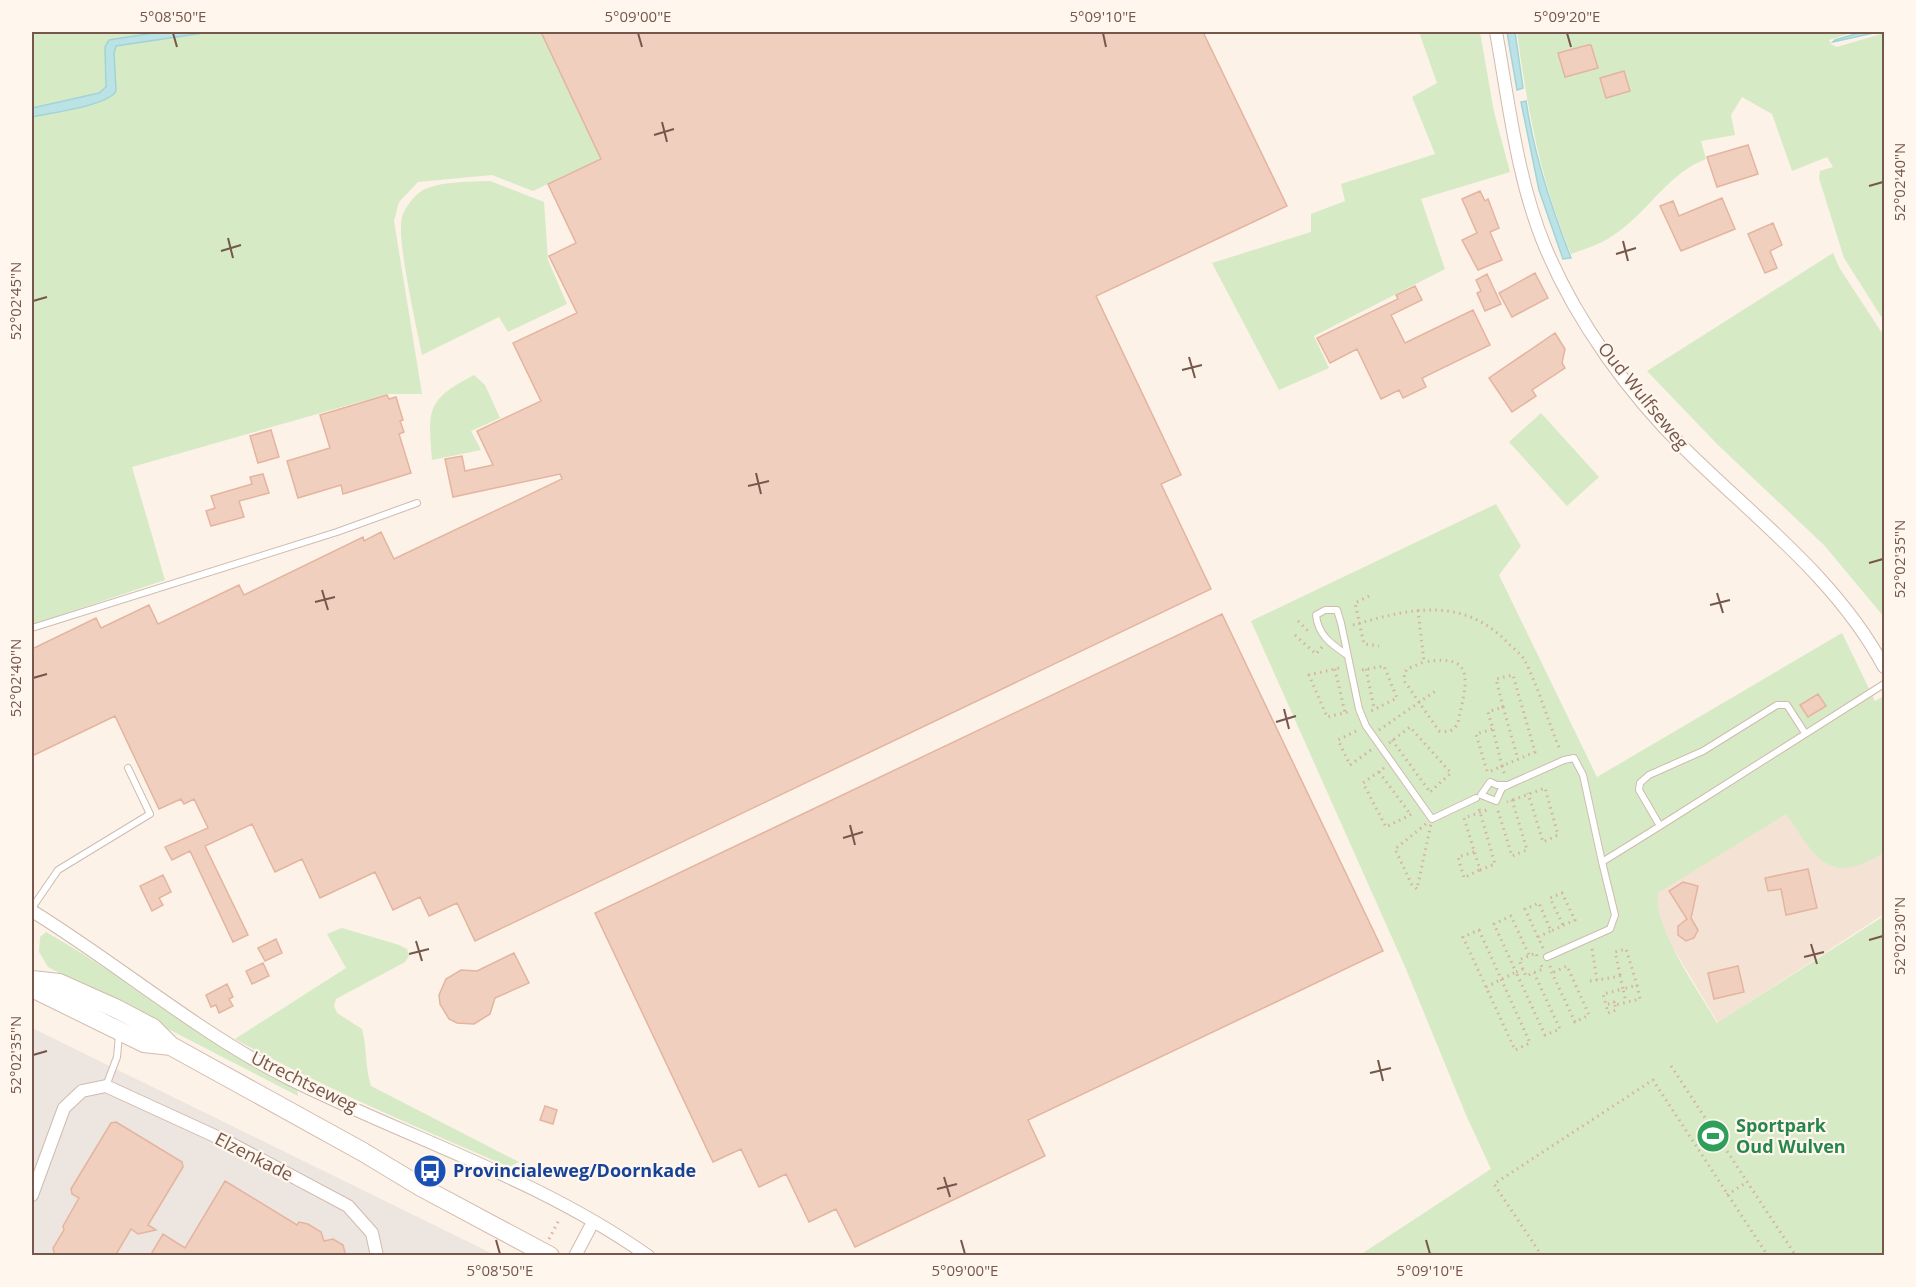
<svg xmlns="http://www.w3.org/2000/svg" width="1916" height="1287" font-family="'Open Sans',sans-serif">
	<rect width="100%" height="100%" fill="#fcf2e7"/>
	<path fill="#f4e3d5" d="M1884,750V914L1718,1023L1645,901Z"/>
	<path fill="#ece5e0" d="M32,1028L495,1255H32Z"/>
	<path fill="#d6eac5" d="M32,32H160L109,40L105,47L106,87L99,93L32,108Z
		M210,32H542L602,158L533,191L492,175L418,182L399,202L394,221L422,394H387L132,467L165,580L34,624L32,117C49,113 108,106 116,91L114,53L116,46Z
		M1419,32H1480L1494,112L1510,172L1421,199L1445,269L1314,336L1329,368L1279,390L1212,263L1311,232V214L1345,201L1341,184L1435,154L1412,97L1437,83Z
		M1517,32H1855L1829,40L1831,44L1837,47L1884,33V321L1844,258L1819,178L1820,171L1833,167L1827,157L1792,171L1772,114L1742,97L1731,115L1735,135L1701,141L1706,159C1670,172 1649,210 1618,232C1604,243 1588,248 1571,254C1541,183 1527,108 1517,32Z
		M490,181L544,202L548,260L567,304L508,332L499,317L422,355C417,328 396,239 402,217C405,207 416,193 425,189C444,181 469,182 490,181Z
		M1833,253L1840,269L1884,336V617L1824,545L1718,445L1647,371Z
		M474,375L485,385L500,418L471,431L481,450L432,460C428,409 426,400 474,375Z
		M1541,413L1599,477L1567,506L1509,442Z
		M1496,504L1521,546L1499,575L1597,777L1842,633L1875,701L1884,696V853C1828,886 1817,859 1786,814L1658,893C1652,926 1700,993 1717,1023L1884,916V1255H1360L1491,1169L1466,1115L1406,969L1251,621Z
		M342,928L399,945L407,949L409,956L405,962L336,999L334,1006L337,1013L362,1029C367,1048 365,1067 371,1086L519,1162L509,1167C416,1127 324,1088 235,1039L346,968L327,934Z
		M46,932C132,981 208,1045 297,1089L298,1096L48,967L39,952L40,937Z"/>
	<path fill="#bbe3e6" stroke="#a1d3d7" stroke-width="1.5" d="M160,32H210L116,46L114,53L116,91C108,106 49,113 32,117V108L99,93L106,87L105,47L109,40Z
		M1507,32H1515L1523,88L1517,90Z
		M1862,32H1878L1833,42L1835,40Z
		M1526,101C1534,156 1551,207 1571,258L1563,259L1539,190L1521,102Z"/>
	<path fill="#f1cfbe" stroke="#e4b49f" stroke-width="1.5" d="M541,32H1203L1287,206L1096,296L1181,475L1161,484L1211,589L475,941L457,903L429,916L420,897L393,910L375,872L320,898L302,859L275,872L252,824L205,846L248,935L233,942L190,851L172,860L165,847L208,828L194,799L184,804L181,799L159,809L115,716L32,756V649L96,618L101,628L149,605L158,624L239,585L244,595L363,537L364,541L381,532L394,559L562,479L560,474L453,497L445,459L462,456L465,471L493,465L477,431L541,401L513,343L577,313L549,256L576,243L548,184L601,159Z
		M1588,45H1591L1598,68L1565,77L1558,53Z
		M1624,71L1630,91L1606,98L1600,78Z
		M1748,145L1758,174L1717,187L1707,157Z
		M1480,191L1485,201L1488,199L1499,228L1490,232L1502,260L1478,270L1462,240L1477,233L1462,199Z
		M1722,198L1735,229L1681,251L1660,206L1673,201L1679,216Z
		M1773,223L1782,245L1770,251L1777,268L1765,273L1748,234Z
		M1535,273L1548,298L1512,317L1499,293Z
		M1487,274L1501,304L1485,311L1477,293L1481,291L1476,280Z
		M1415,286L1422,300L1391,315L1405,343L1473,310L1490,345L1422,378L1426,387L1403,398L1399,390L1381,399L1357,349L1330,363L1317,338L1398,299L1396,295Z
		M1555,333L1565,349L1562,363L1565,368L1532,390L1536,396L1512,412L1489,378Z
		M387,395L389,399L396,397L403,420L400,421L404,432L399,434L411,473L343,494L341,485L298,498L287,461L330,448L320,415Z
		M271,430L279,457L258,463L250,436Z
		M263,474L269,493L239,501L244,517L211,526L206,511L215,508L211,496L252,484L250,477Z
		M1222,614L1383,951L1028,1120L1045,1156L855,1247L836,1209L809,1222L786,1174L759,1187L741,1149L713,1162L595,913Z
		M1818,694L1826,706L1808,717L1800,705Z
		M1808,869L1817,908L1786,915L1781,889L1768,891L1765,878Z
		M163,875L171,892L159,898L163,905L152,911L140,886Z
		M1683,882L1698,886L1691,918L1698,930L1694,938L1686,941L1678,935V926L1687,919L1669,891Z
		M276,939L282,953L265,961L258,948Z
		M514,953L529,983L495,998L490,1014L474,1024L457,1023L449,1019L440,1004L439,995L446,979L461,970L477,971Z
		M263,963L269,976L252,984L246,971Z
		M1738,966L1744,992L1714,999L1708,973Z
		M227,984L233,997L229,999L233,1006L219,1013L216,1005L211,1007L206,995Z
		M545,1106L557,1110L553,1124L540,1120Z
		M116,1122L182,1162L183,1167L148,1225L156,1230L138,1234L131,1229L115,1256H55L53,1248L64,1230L63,1226L79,1198L72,1194L71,1189L111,1123Z
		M225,1181L297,1225L299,1222L308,1224L321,1232L324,1241L333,1239L343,1245L346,1256H150L163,1234L185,1248Z"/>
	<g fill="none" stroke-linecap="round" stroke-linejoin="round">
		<defs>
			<path id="service" d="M32,628L337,532L417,503
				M1347,655C1331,644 1318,635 1316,615L1325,610H1337L1341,623L1359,709L1366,726L1432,819L1476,798
				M1805,733L1787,705H1777L1703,751L1649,775L1640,783L1639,790L1660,826L1884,684
				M1508,785H1497L1490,782L1481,795L1496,801L1502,788L1508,785L1564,760L1574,758L1583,775L1602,862
				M32,908L58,870L150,814L128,768
				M1547,957L1610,929L1615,915L1602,862L1660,826
				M106,1086L117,1057L119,1035"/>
			<path id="minor" d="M1496,32C1509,103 1517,181 1546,249C1577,322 1629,394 1686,450C1756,519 1837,579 1884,667
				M32,911C118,964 196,1031 286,1077C407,1138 536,1177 648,1256
				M32,1195L64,1108L82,1091L106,1086L228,1142L348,1206L372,1233L377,1256
				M575,1256L593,1222"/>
			<path id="secondary" d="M32,980L59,983L117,1009L153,1028L171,1046L363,1152L421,1187L550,1256
				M32,988L144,1043L171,1046"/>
		</defs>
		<use href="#service" stroke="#d0bbaf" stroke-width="8"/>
		<use href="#minor" stroke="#d0bbaf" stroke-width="14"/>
		<use href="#secondary" stroke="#d3bbad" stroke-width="20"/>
		<path stroke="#d6b2a1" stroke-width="3" stroke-dasharray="1.5 4.5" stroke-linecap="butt" d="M1369,596L1355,603L1364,644L1379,646
			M1418,610L1424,662L1407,669L1404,674L1405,682L1439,731C1448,732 1453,732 1458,723C1465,686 1480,652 1424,662
			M1298,621L1309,632
			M1353,625C1409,609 1462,595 1508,643C1513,648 1520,653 1524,659C1538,686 1548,721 1560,750
			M1295,635L1316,654L1322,647
			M1339,668L1309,675L1327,717L1348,712
			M1335,669L1345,713
			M1366,669L1374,708
			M1362,670L1384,666L1397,698L1371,711
			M1503,707L1518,759
			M1379,730L1437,690
			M1356,731L1338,740L1350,765L1371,750
			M1392,740L1430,792
			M1389,743L1410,727L1451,773L1428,794
			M1384,768L1363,783L1386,827L1414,813
			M1487,771L1476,734L1493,729L1488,712L1503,707L1496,679L1513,675L1535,752L1502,766L1493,729
			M1491,771L1502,766L1505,776
			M1379,772L1411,815
			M1513,800L1545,788L1558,835L1543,842L1528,793
			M1479,809L1480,812L1495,864L1480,870L1464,818L1487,810
			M1498,811L1512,856L1527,850L1512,800L1507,802
			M1432,819L1417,889L1412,885L1395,849Z
			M1474,852L1458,857L1464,878L1479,870
			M1479,930L1530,1043L1515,1050L1463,937Z
			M1538,937L1551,931
			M1543,948L1525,909L1539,903L1551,931L1575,920L1562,893L1550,898L1563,925
			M1592,949L1597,980L1620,976L1623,989L1603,994L1606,1005
			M1537,956L1536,953L1519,960L1526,976L1543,969L1541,965
			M1550,966L1552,973L1575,1022L1589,1015L1567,966L1552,973
			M1523,969L1516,972L1494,924L1511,916L1529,955
			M1620,975L1615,952L1626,949L1637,985
			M1590,981L1597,980
			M1486,987L1516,972L1545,1035L1560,1029L1534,973
			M1615,1005L1616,1010L1608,1013L1606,1005L1614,1002L1615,1005L1640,999L1637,985L1623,989L1626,1002
			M1671,1066L1796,1256
			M1727,1195L1747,1182
			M549,1239L560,1218
			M1542,1256L1494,1184L1653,1080L1768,1256"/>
		<use href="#service" stroke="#fff" stroke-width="6"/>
		<use href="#minor" stroke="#fff" stroke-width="12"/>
		<use href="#secondary" stroke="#fff" stroke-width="18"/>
	</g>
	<path fill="none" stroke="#75574b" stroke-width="2" d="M173,33L177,47M638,33L642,47M1103,33L1106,47M1567,33L1571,47M662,122L667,142M654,135L674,129M1869,186L1883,182M228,238L233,258M1623,241L1628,261M221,251L241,245M1616,254L1636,248M33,301L47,297M1189,357L1195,378M1182,370L1202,365M756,473L761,494M748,486L769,481M1869,563L1883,559M322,590L328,610M1717,593L1723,613M315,602L335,597M1710,605L1730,600M33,678L47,674M1284,709L1289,729M1276,722L1296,716M850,825L855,845M843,838L863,832M1869,940L1883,936M416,941L422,961M1811,944L1817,964M409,954L429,949M1804,957L1824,952M33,1055L47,1051M1378,1060L1383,1081M1370,1073L1391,1068M944,1177L950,1197M937,1189L957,1184M496,1240L500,1254M961,1240L965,1254M1426,1240L1430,1254"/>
	<defs>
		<symbol id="stadium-disc" viewBox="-11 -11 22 22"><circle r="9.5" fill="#2e9e5b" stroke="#fff6ed"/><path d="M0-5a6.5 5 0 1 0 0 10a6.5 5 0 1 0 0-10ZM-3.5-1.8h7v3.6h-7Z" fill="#fff"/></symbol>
		<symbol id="bus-disc" viewBox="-11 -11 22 22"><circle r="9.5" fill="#1a4fb4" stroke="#fff6ed"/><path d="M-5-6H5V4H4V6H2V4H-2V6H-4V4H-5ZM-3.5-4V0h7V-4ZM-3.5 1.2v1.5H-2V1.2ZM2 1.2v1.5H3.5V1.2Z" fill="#fff"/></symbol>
	</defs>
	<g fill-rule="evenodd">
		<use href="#stadium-disc" x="1694" y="1117" width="38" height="38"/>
		<use href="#bus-disc" x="411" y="1152" width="38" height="38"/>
	</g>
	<g text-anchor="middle" stroke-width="4.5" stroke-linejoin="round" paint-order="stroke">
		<g font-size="18" fill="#75574b" stroke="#fff6ed">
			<text transform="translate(1643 396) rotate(51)" y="6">Oud Wulfseweg</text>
			<text transform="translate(304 1082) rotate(26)" y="6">Utrechtseweg</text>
			<text transform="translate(254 1157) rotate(27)" y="6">Elzenkade</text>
		</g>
		<g font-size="18" font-weight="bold" fill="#27864d" stroke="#fff6ed" text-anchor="start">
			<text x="1736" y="1132">Sportpark<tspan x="1736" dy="21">Oud Wulven</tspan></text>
		</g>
		<g font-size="18" font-weight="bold" fill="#164399" stroke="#fff6ed" text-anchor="start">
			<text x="453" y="1177">Provincialeweg/Doornkade</text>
		</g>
	</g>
	<rect width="1916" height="1287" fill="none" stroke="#fff6ed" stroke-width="66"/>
	<rect x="33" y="33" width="1850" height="1221" fill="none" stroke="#75574b" stroke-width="2"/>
	<g font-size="15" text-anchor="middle" fill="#75574b">
		<text x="173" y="22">5°08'50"E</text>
		<text x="638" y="22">5°09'00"E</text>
		<text x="1103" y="22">5°09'10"E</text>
		<text x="1567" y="22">5°09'20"E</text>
		<text transform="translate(1900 182) rotate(-90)" y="5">52°02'40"N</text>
		<text transform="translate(16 301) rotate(-90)" y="5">52°02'45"N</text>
		<text transform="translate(1900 559) rotate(-90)" y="5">52°02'35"N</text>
		<text transform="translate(16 678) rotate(-90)" y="5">52°02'40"N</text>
		<text transform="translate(1900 936) rotate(-90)" y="5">52°02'30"N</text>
		<text transform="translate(16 1055) rotate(-90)" y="5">52°02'35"N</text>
		<text x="500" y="1276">5°08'50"E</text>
		<text x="965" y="1276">5°09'00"E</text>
		<text x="1430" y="1276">5°09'10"E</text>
	</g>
</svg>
